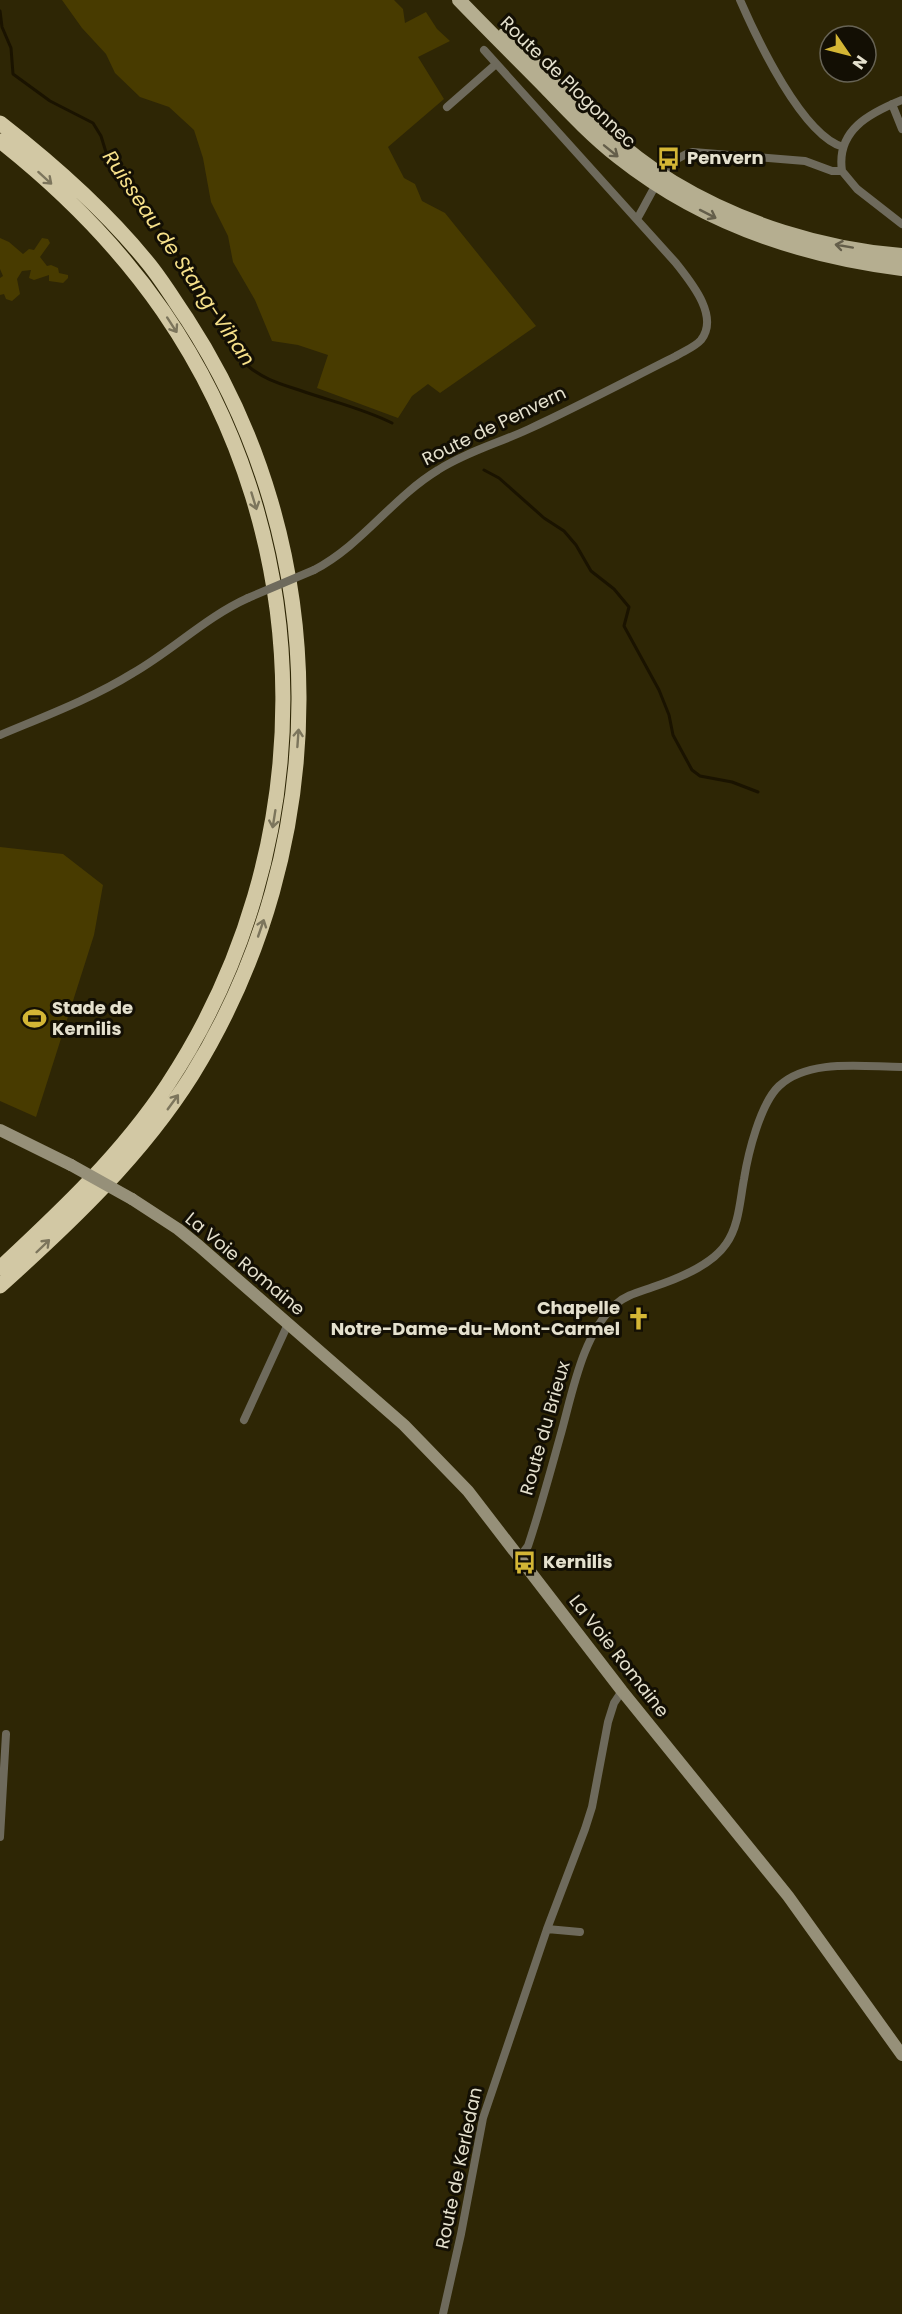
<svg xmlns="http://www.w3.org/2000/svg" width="902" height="2314" font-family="Poppins,sans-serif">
	<rect width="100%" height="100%" fill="#2e2605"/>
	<path fill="#483b00" d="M62,0H394L403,9L405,23L426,12L437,29L450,41L418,57L444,99L388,147L404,178L415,184L422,201L445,213L536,326L440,393L428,384L412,396L398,418L317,388L328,355L298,345L272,341L255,300L233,262L228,236L211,202L203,158L194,130L169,107L140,97L115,73L106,54L82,28Z
		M0,238L9,242L23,254L29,249L34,250L42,238L48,239L50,243L40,257L47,266L51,265L58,268L59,273L68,275V278L63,283L49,281V275L34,280L29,278L31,270L22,271L17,279L20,294L12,301L6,299L4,294L0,295V278L3,276L0,269Z
		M0,847L63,854L103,885L94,935L36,1117L0,1101Z"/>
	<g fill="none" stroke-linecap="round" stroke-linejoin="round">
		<path stroke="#1a1300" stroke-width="3" d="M0,11L2,27L11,48L13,74L50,101L93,123L101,136L109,162L132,187L166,236L248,366C263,379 281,384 299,390C330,401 362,408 392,423
			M484,470L499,478L544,518L564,531L576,545L591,571L614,589L629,607L624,626L659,690L669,715L673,735L692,770L700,776L732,782L758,792"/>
		<path stroke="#6e6a5c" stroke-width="8" d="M740,0C757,39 802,135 843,147
			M892,104L902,129
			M447,107L496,64
			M842,171L857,189L902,224
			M637,219C651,196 665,157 693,152L805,161L832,171H842C836,130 870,113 902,100
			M314,570C362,545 392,498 438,470C466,452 499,443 529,429C579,406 628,380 676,356C684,351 695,347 701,340C720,316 690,281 676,263L484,50
			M0,735C45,716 91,699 133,673C173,650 206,617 248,598
			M244,1420L288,1324
			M519,1558L528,1546C540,1510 550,1473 560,1437C572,1395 582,1334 616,1304C626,1295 639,1292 653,1287C677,1279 711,1266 726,1244C739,1226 740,1200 744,1179C748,1154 760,1104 779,1086C809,1058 864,1067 902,1067
			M0,1837L6,1734
			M547,1929L580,1932
			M443,2314L461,2234L483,2118L547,1929L585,1829L592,1807L608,1722L614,1703L622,1691"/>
		<path stroke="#969079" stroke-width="12" d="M0,1130L71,1165
			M132,1199L178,1229L199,1246L404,1425L468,1491L622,1691L788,1896L902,2055"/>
		<path stroke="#b5ae90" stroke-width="14" d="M459,0C486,28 514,56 542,84C566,109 590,135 618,157C700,222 798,256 902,269
			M505,34C558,86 610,143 673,182C741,223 823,249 902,255"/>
		<path stroke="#d2c8a4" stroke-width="15" d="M0,123C54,165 105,210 148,263C162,280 174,300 187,319C336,548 335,844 192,1075C141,1156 71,1222 0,1286
			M0,141C62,190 118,246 163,311C322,542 322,850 168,1084C122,1154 61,1211 0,1268"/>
		<path stroke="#6e6a5c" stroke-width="8" d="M248,598L314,570"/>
		<path stroke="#969079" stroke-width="12" d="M71,1165L132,1199"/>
	</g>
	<defs><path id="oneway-shaft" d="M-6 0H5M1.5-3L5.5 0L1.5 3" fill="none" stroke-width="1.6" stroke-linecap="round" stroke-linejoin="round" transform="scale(1.5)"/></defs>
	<g stroke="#645e4a">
		<use href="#oneway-shaft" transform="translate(611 151) rotate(39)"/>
		<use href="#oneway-shaft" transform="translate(708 214) rotate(27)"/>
		<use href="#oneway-shaft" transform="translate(844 246) rotate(-170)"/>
	</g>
	<g stroke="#7c755c">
		<use href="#oneway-shaft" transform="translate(45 178) rotate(42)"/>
		<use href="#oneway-shaft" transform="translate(172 325) rotate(57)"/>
		<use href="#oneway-shaft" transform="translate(254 501) rotate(73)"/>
		<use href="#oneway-shaft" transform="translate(298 738) rotate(-86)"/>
		<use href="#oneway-shaft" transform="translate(274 819) rotate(99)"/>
		<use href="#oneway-shaft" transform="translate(261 928) rotate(-71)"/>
		<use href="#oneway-shaft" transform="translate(173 1102) rotate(-54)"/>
		<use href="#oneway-shaft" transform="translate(43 1246) rotate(-44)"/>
	</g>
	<defs>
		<symbol id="bus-bare" viewBox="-9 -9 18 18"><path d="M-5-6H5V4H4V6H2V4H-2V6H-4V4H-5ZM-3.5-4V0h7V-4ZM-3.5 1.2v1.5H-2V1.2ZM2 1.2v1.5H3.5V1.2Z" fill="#d4b635" stroke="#130f04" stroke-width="2.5" paint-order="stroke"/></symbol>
		<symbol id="stadium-bare" viewBox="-9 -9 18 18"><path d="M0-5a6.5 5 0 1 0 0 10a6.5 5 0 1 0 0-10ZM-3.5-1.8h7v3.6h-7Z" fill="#d4b635" stroke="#130f04" stroke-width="2.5" paint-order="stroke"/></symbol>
		<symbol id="church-bare" viewBox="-9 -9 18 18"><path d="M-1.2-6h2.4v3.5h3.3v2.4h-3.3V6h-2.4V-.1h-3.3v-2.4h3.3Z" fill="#d4b635" stroke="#130f04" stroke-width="2.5" paint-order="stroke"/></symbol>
	</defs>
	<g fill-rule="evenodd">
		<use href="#bus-bare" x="652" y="142" width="33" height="33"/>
		<use href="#stadium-bare" x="18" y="1002" width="33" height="33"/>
		<use href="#church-bare" x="622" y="1302" width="33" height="33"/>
		<use href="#bus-bare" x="508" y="1546" width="33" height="33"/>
	</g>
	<g text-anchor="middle" stroke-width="6" stroke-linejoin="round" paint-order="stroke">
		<g font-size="18" fill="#e5e1ce" stroke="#130f04">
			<text transform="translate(568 82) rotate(44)" y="6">Route de Plogonnec</text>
			<text transform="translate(494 426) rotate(-26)" y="6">Route de Penvern</text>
			<text transform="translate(245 1264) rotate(40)" y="6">La Voie Romaine</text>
			<text transform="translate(545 1428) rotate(-74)" y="6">Route du Brieux</text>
			<text transform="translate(619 1656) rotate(52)" y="6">La Voie Romaine</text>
			<text transform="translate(459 2168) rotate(-78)" y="6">Route de Kerledan</text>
		</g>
		<g font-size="18" font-weight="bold" fill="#e5e1ce" stroke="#130f04" text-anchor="start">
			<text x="687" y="164">Penvern</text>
			<text x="52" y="1014">Stade de<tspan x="52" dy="21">Kernilis</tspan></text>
			<text x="620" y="1314" text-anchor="end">Chapelle<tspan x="620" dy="21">Notre-Dame-du-Mont-Carmel</tspan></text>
			<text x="543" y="1568">Kernilis</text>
		</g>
		<g font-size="20" font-style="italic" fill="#f7e18a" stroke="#130f04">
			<text transform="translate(179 258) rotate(56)" y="7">Ruisseau de Stang-Vihan</text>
		</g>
	</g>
	<g transform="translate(848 54) rotate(125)"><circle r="28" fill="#130f04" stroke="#676355" stroke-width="1.5"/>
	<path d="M0-4.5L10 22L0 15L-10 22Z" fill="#d4b635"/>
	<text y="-9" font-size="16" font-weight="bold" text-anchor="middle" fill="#e5e1ce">N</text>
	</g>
</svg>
